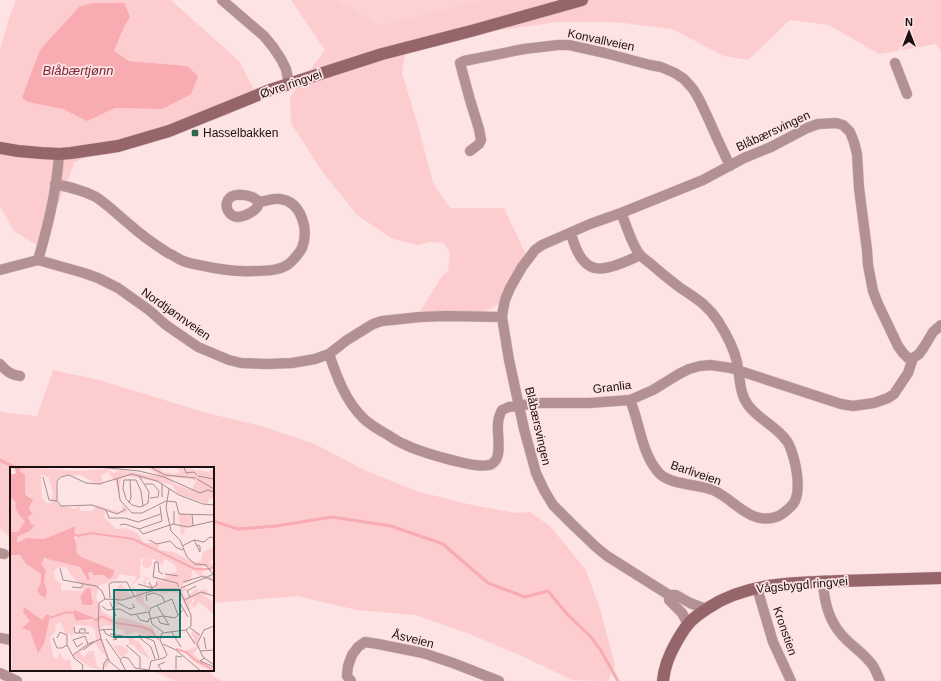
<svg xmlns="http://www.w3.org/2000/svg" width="941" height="681" font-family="Arial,sans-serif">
	<rect width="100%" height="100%" fill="#fee3e4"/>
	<path fill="#fdd2d5" d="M338,0H482L378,25Z"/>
	<path fill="#fdcccf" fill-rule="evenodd" d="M16,0H171L239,61L256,93L229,115L176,131L120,142L75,162L56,209L37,245L14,231L0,206V49L9,18ZM130,17L124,27L114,51L129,61L187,66L162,109L115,108L87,120L63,109L28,102Z
		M291,0H338L378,25L482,0H941V51L936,44L879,54L829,25L790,20L748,60L724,56L672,29L615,22H557L501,30L447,41L406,48L402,73L419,129L433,183L450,208H504L527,257L506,300L472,319L415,320L442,276L448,271L450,253L444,243L431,242L418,245L393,239L357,215L322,171L291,123L290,97L325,50Z
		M53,370L99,380L207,413L261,426L315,444L364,470L416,491L472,505L516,513L530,512L550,526L586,570L600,609L615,665L608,681L572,680L522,656L467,633L415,615L357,610L297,596L213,603V468H11V538L0,528V411L2,412L37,416Z
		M154,670H208L217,679L223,681H176L154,671Z"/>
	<path fill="#f8abb1" d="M93,3H124L130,17L124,27L114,51L129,61L187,66L198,76L191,94L162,109L115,108L87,121L63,109L28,102L22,98L40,50L79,7Z"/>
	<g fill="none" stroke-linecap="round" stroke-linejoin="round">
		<path stroke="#f8abb1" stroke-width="3" d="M0,460L16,468
			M213,521L238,529L276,526L332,517L391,526L443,544L488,583L525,597L548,591L567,614L590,636L600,649L618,681"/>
		<defs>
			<path id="street" d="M222,0L264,36L273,47L281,59L286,69L289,84
				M895,63L907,94
				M470,151L479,144L481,140L479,129L470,100L460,63L464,61L524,49L558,45H569L605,53L650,65L661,67L675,73L684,79L693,89L699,99L708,118L716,136L730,166
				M55,184C69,187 83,190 96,197C108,205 118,215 129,224C141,235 154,244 168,253C173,255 177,258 181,260C187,263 193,264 199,265C217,269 235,272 253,271C265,271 282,271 291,262C295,258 299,254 302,248C309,230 302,202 280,199C273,198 266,201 259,202C257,200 254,198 252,197C245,194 232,193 228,200C224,207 229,216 237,217C240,217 243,216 246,215C252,212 258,209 259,202
				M621,213C627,226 630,240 638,252C641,257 646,260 651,264C660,272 670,280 679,287C695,298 707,304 718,321C725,332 734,349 737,362C740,376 739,393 748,405C758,419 776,426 786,440C790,444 792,453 794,459C797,471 800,489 795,501C792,507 787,510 782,514C774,519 766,520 756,517C740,512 729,497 713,490C698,484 670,485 659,473C641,453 640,423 630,400
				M571,233C574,245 581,265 595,268C606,271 630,260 640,255
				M38,260C48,226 57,190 59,154
				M0,270L38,260L84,273L98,278L118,288L149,310L166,325L198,347L229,360L241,363L267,364L292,363L315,359L329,354L347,340L373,324L382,321L420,317L447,316L502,317
				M329,354C337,377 345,400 363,418C370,425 379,430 388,435C393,438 398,442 404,444C417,451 475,469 489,465C491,465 492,464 494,462C502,456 497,434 498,424C498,419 500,414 502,410L509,407L538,403H589L630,400L653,390L679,374L689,369L700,366L710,365L731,368L841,404L853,406L874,403L888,398L894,394L908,373L913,358L919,354L924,347L933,332L941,325
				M0,364C6,371 11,375 20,376
				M0,553L4,554
				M823,582C824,601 828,619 841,634C849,644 861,651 870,662C875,667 877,674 880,681
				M757,588L773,642L791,681
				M669,595V600L682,613L688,624
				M706,609L690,603L676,595H669L607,556L596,547L574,526L553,505L544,490L536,473L524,429L509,360L502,317L503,310L505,300L510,288L522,267L535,250L542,245L590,224L621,213L703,180L744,158L771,147L807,128L818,124L836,123L843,125L850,132L854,142L857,154L859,188L867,250L868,265L873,291L878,304L898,346L903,353L908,358H913
				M0,638L11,640
				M0,673L17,681
				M351,681L347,676L348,666L352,655L358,647L365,642L378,644L423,653L453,663L499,681"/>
			<path id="secondary" d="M0,148L18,151L41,153L59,154L71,153L118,146L169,131L270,90L382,54L471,31L582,0
				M663,681C664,667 670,653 677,641C681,634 685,627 691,621C696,616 702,612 708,608C747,582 795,583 840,581C874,580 907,579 941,578"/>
		</defs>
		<use href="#street" stroke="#dac1c2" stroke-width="11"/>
		<use href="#secondary" stroke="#dac1c2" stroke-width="13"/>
		<use href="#street" stroke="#b39193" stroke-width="10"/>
		<use href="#secondary" stroke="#956569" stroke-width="12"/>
	</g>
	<rect fill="#2f6851" stroke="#fee3e4" stroke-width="1.5" x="191" y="129" width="8" height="8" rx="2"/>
	<g text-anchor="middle" stroke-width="3.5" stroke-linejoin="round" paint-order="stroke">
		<g font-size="12" fill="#1b1011" stroke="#fee3e4">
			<text transform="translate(601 40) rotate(12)" y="4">Konvallveien</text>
			<text transform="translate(291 84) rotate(-19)" y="4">Øvre ringvei</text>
			<text transform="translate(773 131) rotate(-25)" y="4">Blåbærsvingen</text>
			<text transform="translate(176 314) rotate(35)" y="4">Nordtjønnveien</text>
			<text transform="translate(612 387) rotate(-7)" y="4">Granlia</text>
			<text transform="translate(538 426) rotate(77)" y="4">Blåbærsvingen</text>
			<text transform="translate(696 473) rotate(19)" y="4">Barliveien</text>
			<text transform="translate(802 585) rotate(-5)" y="4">Vågsbygd ringvei</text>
			<text transform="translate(785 631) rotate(71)" y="4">Kronstien</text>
			<text transform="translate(413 639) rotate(14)" y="4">Åsveien</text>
		</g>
		<g font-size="12" fill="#1b1011" stroke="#fee3e4" text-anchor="start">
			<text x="203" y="137">Hasselbakken</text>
		</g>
		<g font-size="13" font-style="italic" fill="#7f2736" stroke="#fee3e4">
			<text x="78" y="75">Blåbærtjønn</text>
		</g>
	</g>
	<g transform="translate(10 467)">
		<rect width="204" height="204" fill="#fee3e4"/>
		<path d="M13,0L68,4L96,2L104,6L110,3L145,9L148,8L137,0H147L154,5L165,7L170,5L167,0L198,5L204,2V31L199,32L198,37L168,27L162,18L118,9L111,12L109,28L112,37L118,45L108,47L96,43L94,50L106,62L116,61L127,66L134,76H149L148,83L163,85L184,95H191L193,85L204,80V91L199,96L204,98V101L193,99L191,100L195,103L191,108L194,110L200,108L204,113L194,112L182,103L181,114L172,117L177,123L173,125L176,131L187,121L189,125L194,122L197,124L199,126L193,129L204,134V147L189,135L184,141L181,138L185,133L183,131L179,140L182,142L177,143L169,126L159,125L156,127L147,125L133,127L134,136L141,141L133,145L136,141L127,135L125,130L127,127L121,119L127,110L110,107L107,112L89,119L86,130L92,144L105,152L111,150L143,160L146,171L125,165L117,168L129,175L141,193L128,184L124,178L119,177V172L115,170L114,164L96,158L89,162L100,196L93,203L82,201L63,189L80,175L86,173L85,163L80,159L65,158L62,170L59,166L56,169L51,155L45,158L46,164L40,170L43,190L48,192L49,185L54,193L60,192L62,204H2L0,88H10L16,97L31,107V116L27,123L35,130L34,114L36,103L31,97V92H44L70,100L75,112L81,110L78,106L83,105L98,111L104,103L71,90L66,85L67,80L64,73L67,69L64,66L66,59L34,72L17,71L7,76V70L20,64L25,58L19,55L18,50L23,45L19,42L22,38L20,29L15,27L9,4ZM98,5L105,14L113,43L109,45L86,38L83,44H70V39L66,40L65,42L47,37L46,14L51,9L71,8L88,18L93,17L91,8ZM31,7L39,11L43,27L41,36H36L32,31ZM157,10L180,12L186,14L182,23L166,18ZM131,91L144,92L152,98L155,92L165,98L167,105L157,107L152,114L130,109ZM56,100L67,116L73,117V124L51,123V117L45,112L44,104L47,101ZM132,109L136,110L133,115L135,120L141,122L131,125L121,119ZM142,111L146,112L147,117L136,121L135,113ZM73,127L83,128V135L77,138L70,131ZM14,140L32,154L37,148L39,153L29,184L21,164L13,162L20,155ZM65,143L82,150V154H66ZM85,176L92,186L91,190L93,186L96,189L92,202L87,199L84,184H79L74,190L70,186L74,181ZM0,29L6,36L5,40L9,48L15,54L8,65L2,66L0,65ZM169,47H181L182,59L175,60L174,68L171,67L169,56ZM132 96a5 5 0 1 1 10 0a5 5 0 1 1-10 0ZM111,117L122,130L110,134L107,140L104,136V128L107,121ZM184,164L190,168L187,176L190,179L183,187L201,203L187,197L174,185L187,179L182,174L184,171L181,166ZM103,178L112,179L118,183V186L111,190Z" fill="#fdcccf" fill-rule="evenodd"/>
		<path d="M0,0H13L9,4L15,7V27L23,33L19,42L23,46L18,50L21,57L25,58L20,64L7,70V76L17,71L34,72L66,59L64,66L68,68L64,70L67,80L66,85L71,90L104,103L103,109L99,112L93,108H83V105L78,106L80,112L77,113L70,100L34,91L31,97L36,103L34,115L37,124L35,131L30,128L27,123L31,116V107L16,97L10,88H0V65H8L15,54L9,48L5,40L6,36L0,29V7H5L6,5L4,1ZM80,121L83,135L82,138H73L70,130L76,122ZM14,140L32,153L37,147L40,149L34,177L28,186L20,164L12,161L20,154L13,145ZM65,143L82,150L85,152L66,154L63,145Z" fill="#f8abb1"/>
		<path fill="none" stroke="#f8abb1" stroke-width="2" d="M67,69L81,66L123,72L185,102H199L204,100M40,151L56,145L63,146M84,153L89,152L91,149L106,156L132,160L142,164L149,173M166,182L176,185L185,193L202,202"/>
		<path fill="none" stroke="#a38f90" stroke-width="1" d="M88,0L129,4L154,10L190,26L198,23L204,25M140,0L155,8L186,11M174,0L176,6L184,5L187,8M129,9L139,25L138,36L135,38L133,39H132L130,40L122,38L116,32L113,22L114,13H126L131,24L133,39M188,9L204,12M33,10L39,33L47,34M107,11L110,33L122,46H132L156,34L166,35L169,47L204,48M187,12L204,22M135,17H143L149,24L148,30L140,31M152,17V30M159,22L156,41L161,64L170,73L177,90L185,97L196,98L203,107M119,36L121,30L120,12M116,42L107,47L82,38L51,39L47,34V14L51,10L59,8L76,16L89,17L122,7L147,14L169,28L193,37L204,38M96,43L99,51H115L128,55L151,47M182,47L183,59M164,57V44M110,58L115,57L129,62L152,54L150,39M129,62L133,67L163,57L178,60L204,54M139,73L147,77L160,74L167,81L173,83M184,73L190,85V79L187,78M172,79L184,73L194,75L200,70L204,71M50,101L53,113L86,119L92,124L95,132M153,107L149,105L148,95H145L143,110L167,116L169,120M155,107L168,109M139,115L142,121L147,118L146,115M173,115L193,109L204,114M128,117L142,121L143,124M62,120L71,121L73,117M171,121L204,107M180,130L177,124L186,119M100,131L99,117L103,115H117L124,129M174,133L191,125L204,129M137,134L136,128L144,126L152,129L155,135M100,135L106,149M108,136L120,142L125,140L122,137M170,136L178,150M147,138L159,158L150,156L148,151M92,139L97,143L110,142L121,148L139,145M127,148L130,153L138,155L139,152L153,149L165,151L173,143M204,159L194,163L187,177L193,190L204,198M64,160L65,166H79M180,161L190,168M93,162L96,167L107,172L103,173M89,163L105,162M176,163L185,177M161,164L171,180M153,165L142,157L139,145L141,141L162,132L168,148M69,166L70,162H75V165M100,167L113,169M194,170L196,182M43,171L47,181H52L57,178M47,171L50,165L57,168V178L64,191L73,198L72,204M96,172L110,192M73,176L67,180L63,173L75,169L78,177M153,177L166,183L191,204M116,178L130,190V202M73,183L84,175M190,184L204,183M63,188L78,177L91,172M195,191L190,194L204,200M145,192L141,180L130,171L129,168L144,174L149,191M93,204L94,196L98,192M111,204L99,194L91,172L88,157L89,136L95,132L113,133L148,122H169M116,204L110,193L113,190L118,191L125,201L139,203M139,204L141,194L154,191L157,188L150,173L152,166L176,163L181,159V148L169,122M152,204L148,198L155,195M166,204V189L172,190"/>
		<path fill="#0f766e" fill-opacity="0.15" stroke="#0f766e" stroke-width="2" d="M104,123H170V170H104Z"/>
		<rect width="204" height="204" fill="none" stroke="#1b1011" stroke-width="2"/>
	</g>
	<g transform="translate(909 32)" stroke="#fee3e4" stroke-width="3" paint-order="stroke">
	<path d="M0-3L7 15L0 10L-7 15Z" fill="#1b1011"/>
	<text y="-6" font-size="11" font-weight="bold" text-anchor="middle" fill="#1b1011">N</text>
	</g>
</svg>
